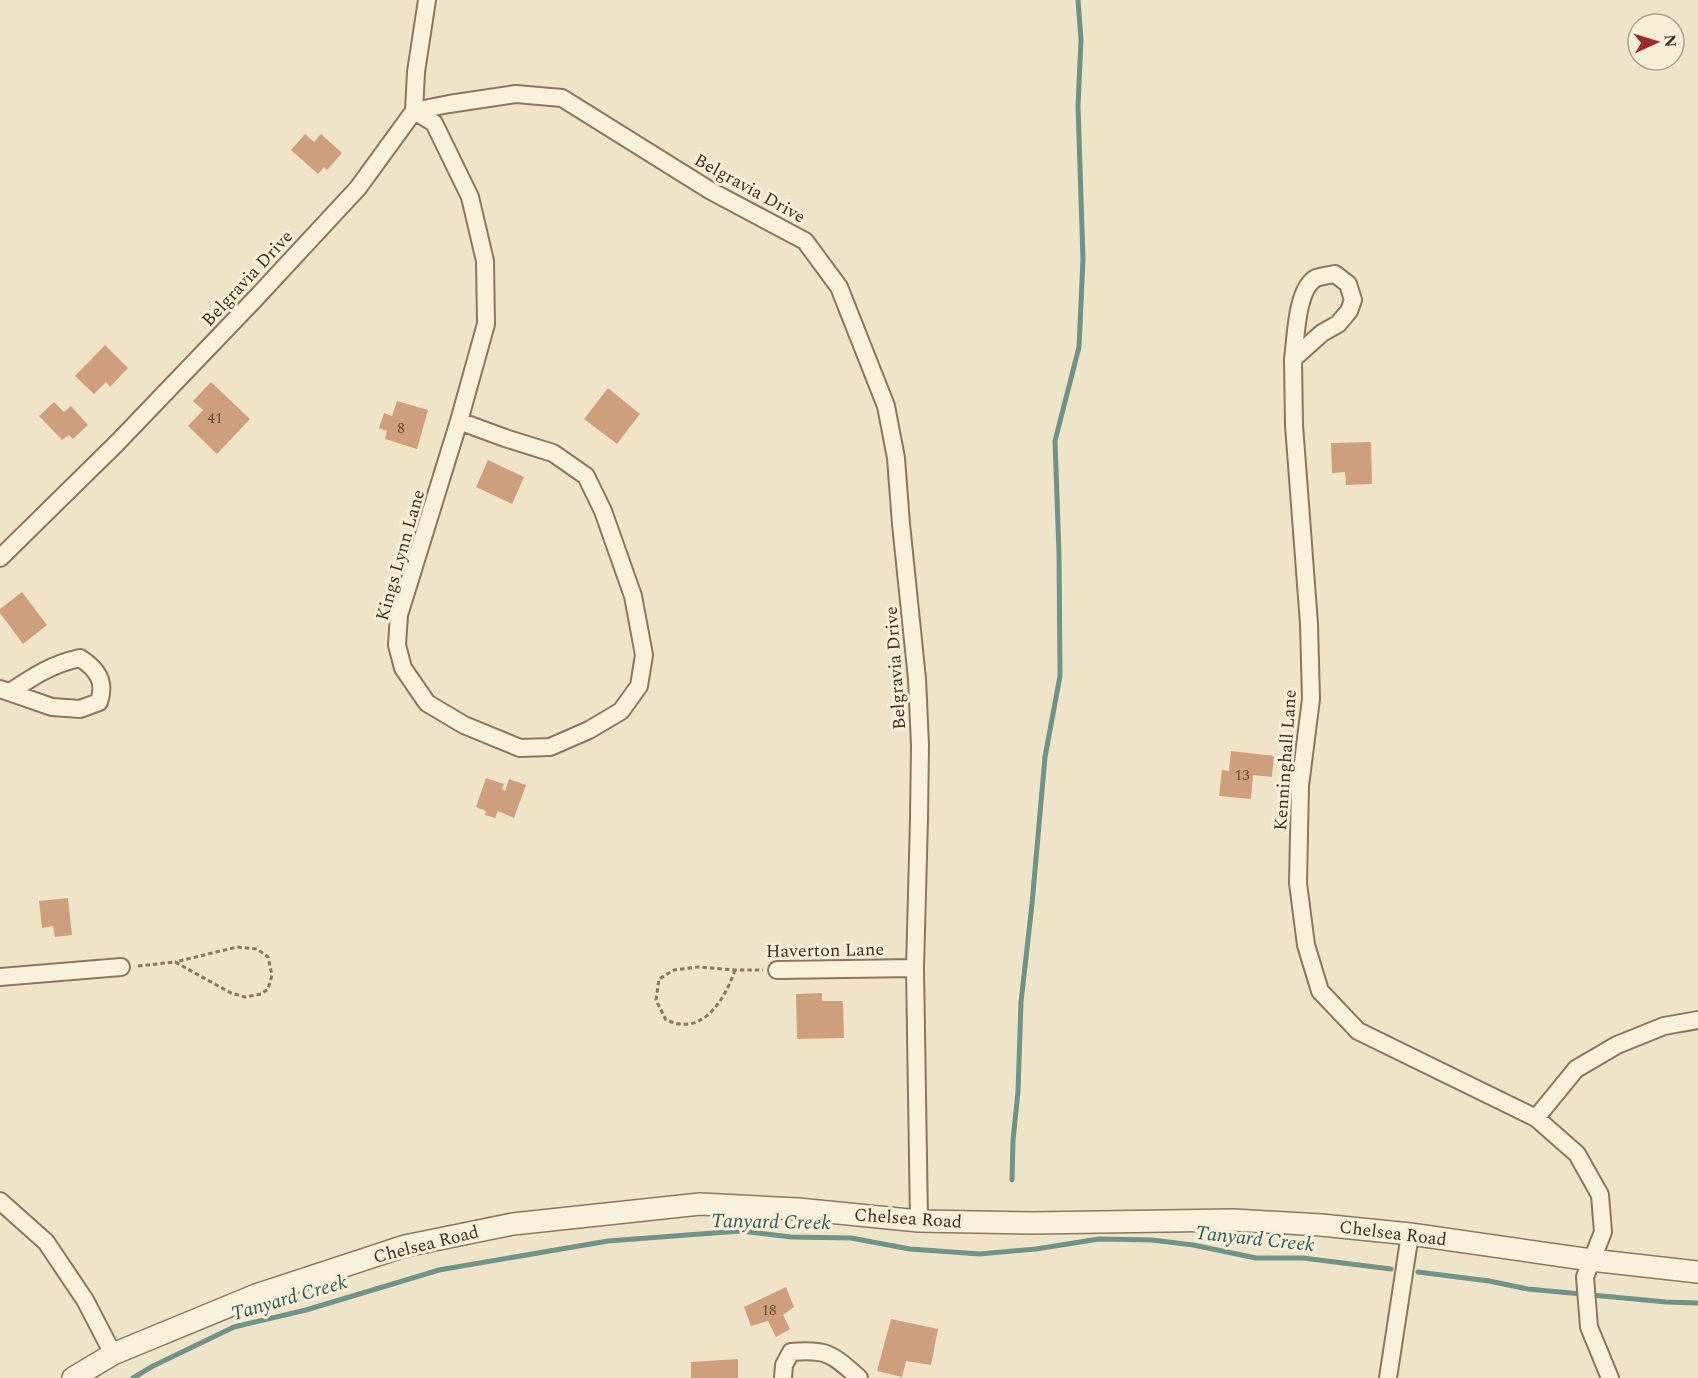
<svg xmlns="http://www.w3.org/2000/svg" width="1698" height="1378" font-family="Spectral,serif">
	<rect width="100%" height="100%" fill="#f0e4c8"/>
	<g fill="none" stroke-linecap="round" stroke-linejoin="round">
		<path stroke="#6f938a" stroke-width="5" d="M1012,1180L1013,1140L1018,1092L1021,1002L1032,904L1045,757L1060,676L1059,553L1055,441L1079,347L1083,259L1078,106L1081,40L1078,0
			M1418,1272L1489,1281L1528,1289L1666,1302L1698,1303
			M133,1378L153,1366L234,1327L306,1310L439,1270L608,1241L740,1231L791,1237L851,1238L910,1249L980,1254L1036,1249L1099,1239L1152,1240L1193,1245L1256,1258H1303L1391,1269"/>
	</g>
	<path fill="#cf9f7d" d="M305,134L314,142L321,134L342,153L327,170L324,167L318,174L291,150Z
		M105,345L128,368L110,387L106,382L94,394L75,376Z
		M211,382L250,419L217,454L188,426L203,410L193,401Z
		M608,388L640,414L617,444L584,419Z
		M397,401L428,410L417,449L385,439L387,431L379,428L384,413L392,416Z
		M54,402L64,412L71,406L88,425L73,439L69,435L62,440L39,416Z
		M1371,442L1372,484L1346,485L1345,472L1332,473L1331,443Z
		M488,460L524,477L512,504L476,487Z
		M22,592L47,625L23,644L0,613V609Z
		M1231,751L1274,756L1272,777L1253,775L1251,799L1219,796L1222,770L1229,771Z
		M486,778L504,784L502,789L505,791L509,779L526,785L514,818L498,811L495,818L485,815L486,811L476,807Z
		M68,898L72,935L55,937L53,926L42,928L39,901Z
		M822,993V1001H843L844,1038L797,1039L796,994Z
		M786,1287L794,1307L783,1315L790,1329L776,1337L768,1321L751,1326L744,1307Z
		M891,1319L938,1329L931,1365L906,1361L902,1377L877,1371Z
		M738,1359V1378H691V1362Z"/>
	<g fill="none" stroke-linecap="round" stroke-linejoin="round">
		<defs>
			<path id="minor" d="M414,111L434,123L470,197L485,261L486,324L459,421
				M414,111L416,72L427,0
				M1293,359C1296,339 1296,289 1316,278C1321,276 1329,275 1335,274L1348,284L1353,300L1349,311L1338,324L1322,333L1293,359L1294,425L1309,624L1311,699L1300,786L1298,883L1306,945L1320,991L1358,1031L1536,1118L1577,1154L1600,1195L1603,1232L1585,1277L1589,1327L1610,1378
				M459,421L505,438L553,453L586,476L603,511L633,596L644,655L639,686L621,711L589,730L550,747L520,748L464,725L427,703L403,668L397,645L399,615Z
				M0,558L117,443L255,299L358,188L414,111L449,104L516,94L562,98L711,191L805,241L839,287L886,406L896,458L901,524L917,679L920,745L919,819L915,968L919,1221
				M0,689L52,707L80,709L99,702C106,681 97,669 80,658C52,664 34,676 10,692
				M777,970L915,968
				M0,977L121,967
				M1536,1118L1576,1069L1617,1045L1664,1026L1698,1020
				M0,1201L46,1242L85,1300L113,1354
				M783,1378L784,1365L791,1352C828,1349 832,1354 859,1378
				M1388,1378L1410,1234"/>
			<path id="tertiary" d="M73,1378L113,1354L256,1295L405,1246L513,1224L700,1204L798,1209L919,1221L1033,1223L1233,1220L1321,1225L1410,1234L1591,1260L1698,1272"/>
		</defs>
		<use href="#minor" stroke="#8d765c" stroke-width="20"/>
		<use href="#tertiary" stroke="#8d765c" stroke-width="24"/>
		<path stroke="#8d765c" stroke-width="3" stroke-dasharray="4.5 3" stroke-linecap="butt" d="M138,966L175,962L231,993L245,997L261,994L268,989L272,975L268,957L257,949L237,947L175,962
			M735,970C727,993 709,1028 680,1024C675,1024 670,1021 666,1020L656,1000L659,979L674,970L698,967L735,970H763"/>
		<use href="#minor" stroke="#faf1dc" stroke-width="16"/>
		<use href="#tertiary" stroke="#faf1dc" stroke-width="21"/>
	</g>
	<g text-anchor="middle" stroke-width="6" stroke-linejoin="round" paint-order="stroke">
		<g font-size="15" fill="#624a37">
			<text x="215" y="423">41</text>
			<text x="401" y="433">8</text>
			<text x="1242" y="780">13</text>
			<text x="769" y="1315">18</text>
		</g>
		<g font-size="18" fill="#3d2e20" stroke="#f7eed8">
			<text transform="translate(750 188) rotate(29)" y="6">Belgravia Drive</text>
			<text transform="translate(247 278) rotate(-47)" y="6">Belgravia Drive</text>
			<text transform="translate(400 555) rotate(-74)" y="6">Kings Lynn Lane</text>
			<text transform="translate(895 668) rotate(-94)" y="6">Belgravia Drive</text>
			<text transform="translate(1285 760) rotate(-86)" y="6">Kenninghall Lane</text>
			<text transform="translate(825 950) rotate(-1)" y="6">Haverton Lane</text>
			<text transform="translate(908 1218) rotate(4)" y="6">Chelsea Road</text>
			<text transform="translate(1393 1233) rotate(7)" y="6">Chelsea Road</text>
			<text transform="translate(426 1244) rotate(-14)" y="6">Chelsea Road</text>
		</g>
		<g font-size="20" font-style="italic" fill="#2f5d5a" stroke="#f7eed8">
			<text transform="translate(771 1221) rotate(1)" y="7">Tanyard Creek</text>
			<text transform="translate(1255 1238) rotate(6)" y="7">Tanyard Creek</text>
			<text transform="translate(289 1297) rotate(-16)" y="7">Tanyard Creek</text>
		</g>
	</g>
	<g transform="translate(1656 42) rotate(86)"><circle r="28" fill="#f7eed8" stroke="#ada18e" stroke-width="1.5"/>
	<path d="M0-4.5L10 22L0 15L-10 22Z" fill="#9e2a2b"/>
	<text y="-9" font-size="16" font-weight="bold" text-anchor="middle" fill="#3d2e20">N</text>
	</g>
</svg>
